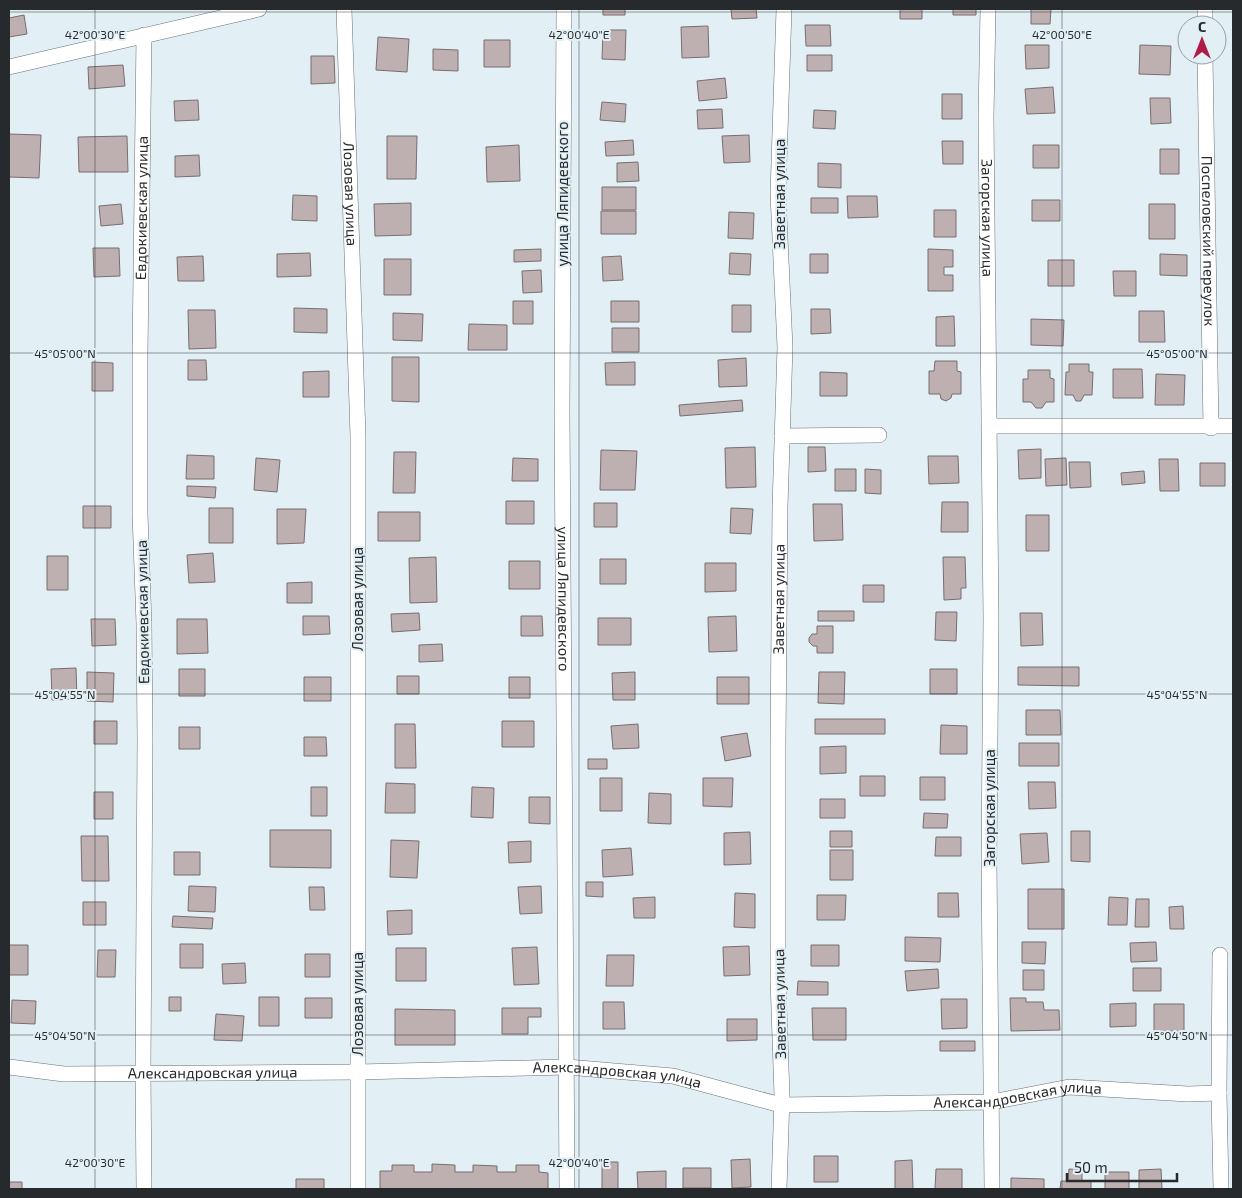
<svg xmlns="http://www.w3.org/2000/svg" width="1242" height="1198" font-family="'Exo 2',sans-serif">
	<rect width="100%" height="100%" fill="#e2eff5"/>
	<path fill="#beb0b1" stroke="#796d6e" d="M603,9H625V15H603Z
		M731,9H756L757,18L732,19Z
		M900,9H922V19H900Z
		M953,9H976V15H953Z
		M1031,9H1051L1050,24H1031Z
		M24,15L27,34L9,37V18Z
		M805,25H830L831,46H806Z
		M708,26L709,57L682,58L681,27Z
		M603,30H626L625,60L602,59Z
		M378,37L409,39L407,72L376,70Z
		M484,40H510V67H484Z
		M1025,45H1049V68L1026,69Z
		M1140,45L1171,46L1170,75L1139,74Z
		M433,49L458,50V71L433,70Z
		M807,55H832V71H807Z
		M311,56H334L335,83L311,84Z
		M123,65L125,86L89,89L88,67Z
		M725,78L727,98L699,101L697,81Z
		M1053,87L1055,113L1027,114L1025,89Z
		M942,94H962V119H942Z
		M1150,98H1170L1171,123L1151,124Z
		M198,100L199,120L175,121L174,101Z
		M602,102L626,104L625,122L600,120Z
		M722,109L723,128L698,129L697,110Z
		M814,110L836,111L835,129L813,128Z
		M9,134L41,135L39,178L9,177Z
		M749,135L750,162L724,163L722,136Z
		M127,136L128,172H79L78,137Z
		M387,136H417L416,179H387Z
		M633,140L634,155L606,156L605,142Z
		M942,141H963V164H943Z
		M519,145L520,181L487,182L486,147Z
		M1033,145H1059V168H1033Z
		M1160,149H1179V174H1160Z
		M199,155L200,176L175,177V156Z
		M638,162L639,181L617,182V163Z
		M818,163L841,164V188L818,187Z
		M602,187H636V210H602Z
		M293,195L317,196V221L292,220Z
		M847,196H877L878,217L848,218Z
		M811,198H838V213H811Z
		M1032,200H1060V221H1032Z
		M411,203V235L375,236L374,204Z
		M121,204L123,224L101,226L99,206Z
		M1149,204H1175V239H1149Z
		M934,210H956V237H934Z
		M601,211H636V234H601Z
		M729,212L754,213L753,239L728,238Z
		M93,248H119L120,276L94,277Z
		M541,249V261L514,262V250Z
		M928,249L953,250V267H944V275H953V291H928Z
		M310,253L311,276L277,277V254Z
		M730,253L751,254L750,275L729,274Z
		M810,254H828V273H810Z
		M1160,254L1187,255V276L1160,275Z
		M203,256L204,281H178L177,257Z
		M621,256L623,280L603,281L602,257Z
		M384,259H411V295H384Z
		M1048,260H1074V286H1048Z
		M541,270L542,292L523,293L522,271Z
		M1113,271H1136V296H1114Z
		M513,301H533V324H513Z
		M611,301H639V322H611Z
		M732,305H751V332H732Z
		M294,308L327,309V333L294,332Z
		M811,309H830L831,333L811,334Z
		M188,310H215L216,348L189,349Z
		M1139,311H1164L1165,342H1139Z
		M393,313L423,314L422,341L393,340Z
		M954,316L955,346H936V317Z
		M1031,319L1064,320L1063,346L1031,345Z
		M469,324L507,325V350H468Z
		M612,328H639V352H612Z
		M392,357H419V402L392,401Z
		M746,358L747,386L719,387L718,360Z
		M188,360H206L207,380H188Z
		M935,361H957V371L961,372V394H952L951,398L946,401L941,399L940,394H929V371H934Z
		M92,362L113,363V391H92Z
		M635,362V385H606L605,363Z
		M1069,364H1089V372H1093L1092,395H1084L1081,401H1076L1073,395H1065L1066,372H1069Z
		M1113,369H1142L1143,398H1113Z
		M1028,370H1050V378L1054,379V402H1046L1042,408H1036L1031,402H1023V379H1028Z
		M329,371V397H303V372Z
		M820,372L847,373V396H820Z
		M1156,374L1185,375L1184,405H1155Z
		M742,400L743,411L680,416L679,405Z
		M755,447L756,487L726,488L725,448Z
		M808,447H825L826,471L808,472Z
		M1041,449V478L1019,479L1018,450Z
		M601,450L637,451L635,490H600Z
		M394,452H416L415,493H393Z
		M187,455L214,456V479H186Z
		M928,456H958L959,483L929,484Z
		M256,458L280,460L277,492L254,490Z
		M513,458L538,459V481H512Z
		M1066,458L1067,485L1046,486L1045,459Z
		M1159,459H1178L1179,491H1160Z
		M1069,462H1090L1091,487L1070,488Z
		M1200,463H1225V486H1200Z
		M835,469H856V491H835Z
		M865,469L881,470V494L865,493Z
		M1144,471L1145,483L1122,485L1121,473Z
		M187,486L216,487L215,498L187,496Z
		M506,501H534V524H506Z
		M942,502H968V532H941Z
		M594,503H617V527H594Z
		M813,504H842L843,540L814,541Z
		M83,506H111V528H83Z
		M209,508H233V543H209Z
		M731,508L753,509L751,534L730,533Z
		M277,509H306L304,543L277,544Z
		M378,512H420V541H378Z
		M1026,515H1049V551H1026Z
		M213,553L215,582L189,583L187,555Z
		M47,556H68V590H47Z
		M436,557L437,602L410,603L409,558Z
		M943,557H965L966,588H961V599L944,600Z
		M600,559H626V584H600Z
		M509,561H540V589H509Z
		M705,563H736V591L705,592Z
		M312,582V603H287V583Z
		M863,585H884V602H863Z
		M818,611H854V621H818Z
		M936,612H957L956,641L935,640Z
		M419,613L420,630L392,632L391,614Z
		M1020,613H1042L1043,645L1021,646Z
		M303,616H329L330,634L303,635Z
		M521,616H542L543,636H521Z
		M736,616L737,651L709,652L708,617Z
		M598,618H631V645H598Z
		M91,619H115L116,645L92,646Z
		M177,619H207L208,653L177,654Z
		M817,626H833V653H817V646H813L809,642V638L812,634H817Z
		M442,644L443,661L419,662V645Z
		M1018,667H1079V686L1018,685Z
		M76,668L77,699L52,700L51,669Z
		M179,669H205V696H179Z
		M930,669H957V694H930Z
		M87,672L114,673L113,702L87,701Z
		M635,672V700H613L612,673Z
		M819,672H845L844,704L818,703Z
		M397,676H419V694H397Z
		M304,677H331V701H304Z
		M509,677H530V698H509Z
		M717,677H749V704H717Z
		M1026,710H1060L1061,735H1026Z
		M815,719H885V734H815Z
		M94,721H117V744H94Z
		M502,721H534V747H502Z
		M395,724H415L416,768H395Z
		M638,724L639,748L613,749L611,726Z
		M941,725L967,726V754H940Z
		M179,727H200V749H179Z
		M747,733L751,756L725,761L721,737Z
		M304,737H326L327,756H304Z
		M1019,743H1059V766H1019Z
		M846,746V773L820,774V747Z
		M588,759H607V769H588Z
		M860,776H885V796H860Z
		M920,777H945V800H920Z
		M600,778H622V811H600Z
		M703,778H733L732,807L703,806Z
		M1028,782H1055L1056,808L1029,809Z
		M386,783L415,784V813H385Z
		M311,787H327V816H311Z
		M472,787L494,788L493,818L471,817Z
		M94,792H113V819H94Z
		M649,793L671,794V824L648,823Z
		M529,797H550V824L529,823Z
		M820,799H845V818H820Z
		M924,813L948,814L947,828H923Z
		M270,830H331V868L270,867Z
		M830,831H852V847H830Z
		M1071,831H1090V862L1071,861Z
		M750,832L751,864L724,865V833Z
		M1047,833L1049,862L1022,864L1020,834Z
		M81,836H108L109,881H82Z
		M936,837H961V856H935Z
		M391,840L419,841L417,878L390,877Z
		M531,841V862L509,863L508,842Z
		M631,848L633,875L603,877L602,850Z
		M830,850H853V880H830Z
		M174,852H200V875H174Z
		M586,882H603V897L586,896Z
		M189,886L216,887L215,912L188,911Z
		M541,886L542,913L520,914L518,887Z
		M309,887H324L325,910H310Z
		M1028,889H1064V929H1028Z
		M735,893L755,894V928L734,927Z
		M938,893H958L959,917H938Z
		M817,895H846L845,920H817Z
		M655,897V918H634L633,898Z
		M1109,897L1128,898L1127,925H1108Z
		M1136,899H1149V927H1135Z
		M83,902H106V925H83Z
		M1183,906L1184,929H1170L1169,907Z
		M412,910V934L388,935L387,911Z
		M173,916L213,918L212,929L172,927Z
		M905,937L941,938L940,962L905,961Z
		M1022,942H1046L1045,964L1022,963Z
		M1156,942L1157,961L1131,962L1130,943Z
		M180,944H203V968H180Z
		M9,945H28V975H9Z
		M811,945H839V966H811Z
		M749,946L750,975L724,976L723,947Z
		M537,947L539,984L514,985L512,948Z
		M396,948H426V981H396Z
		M98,950H116L115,977H97Z
		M305,954H330V977H305Z
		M607,955H634L633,986H606Z
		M245,963L246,983L223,984L222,964Z
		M1133,968H1161V991H1133Z
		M938,969L939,988L907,991L905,971Z
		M1023,970H1044V990H1023Z
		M798,981L828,982V995H797Z
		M169,997H181V1011H169Z
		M259,997H279V1026H259Z
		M305,998H332V1018H305Z
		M1010,998H1026V1002H1043L1044,1010H1059L1060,1030L1011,1031Z
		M941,999H967V1028L942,1029Z
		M12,1000L36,1001L35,1024L11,1023Z
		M603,1002H624L625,1029H603Z
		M1136,1003V1026L1110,1027V1004Z
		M1154,1004H1184V1031H1154Z
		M502,1008H541V1017H528V1034H502Z
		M812,1008H846V1040H813Z
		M395,1009L455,1010V1045H395Z
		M216,1014L244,1016L242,1041L214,1040Z
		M727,1019H757V1040L727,1041Z
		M940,1041H975V1051H940Z
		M814,1156H838V1182H814Z
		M750,1159L751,1187L732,1188L731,1160Z
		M912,1160L913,1189H895V1161Z
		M602,1162H618V1189H602Z
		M432,1164L455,1165V1172H473V1165L497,1166V1172H516V1165H539V1172L548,1173V1189H380V1171H392V1165H414V1172H432Z
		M683,1168H711V1188H683Z
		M936,1169H962V1189H935Z
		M1069,1169L1082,1170V1181H1091V1189H1060L1061,1181H1068Z
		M1161,1169L1162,1189H1139V1170Z
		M666,1171V1189H638L637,1172Z
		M1105,1172H1129V1189H1105Z
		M1011,1178L1044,1179V1189H1011Z
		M296,1179H324V1189H296Z
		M9,1182H22V1189H9Z"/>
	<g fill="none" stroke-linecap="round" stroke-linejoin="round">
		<defs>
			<g id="minor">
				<path id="s1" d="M344,9L358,436V1189"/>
				<path id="s2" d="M564,9L562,411L567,1189"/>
				<path id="s3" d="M988,9L986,117L991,619L989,860L992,1189"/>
				<path d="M1205,9V25"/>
				<path id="s4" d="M1205,55L1211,428"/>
				<path d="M9,67L259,9"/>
				<path d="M990,426H1233"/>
				<path d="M782,436L879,435"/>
				<path d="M1220,955L1219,1093L1221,1189"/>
				<path id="s5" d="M9,1067L64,1074L358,1072L567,1067L673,1076L781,1105L992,1102L1069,1087L1188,1094L1219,1093"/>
				<path id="s6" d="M144,1189L143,1073L145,740L144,624L140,514V355L144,35"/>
				<path id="s7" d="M779,1189L782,1096L778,980V743L780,507L785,347L778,194L784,9"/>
			</g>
		</defs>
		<use href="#minor" stroke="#677278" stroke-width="16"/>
		<use href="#minor" stroke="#fff" stroke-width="15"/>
	</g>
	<path fill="none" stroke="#262a2d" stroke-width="1" stroke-opacity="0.45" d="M95,9V1189M579,9V1189M1062,9V1189M9,12H1233M9,353H1233M9,694H1233M9,1035H1233"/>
	<g text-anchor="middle" stroke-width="4" stroke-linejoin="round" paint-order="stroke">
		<g font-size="15" fill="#262a2d" stroke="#e2eff5">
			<text dy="5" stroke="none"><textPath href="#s1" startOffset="185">Лозовая улица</textPath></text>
			<text transform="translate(563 194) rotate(-90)" y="5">улица Ляпидевского</text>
			<text transform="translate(780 194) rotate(-90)" y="5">Заветная улица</text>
			<text dy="5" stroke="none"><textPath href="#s6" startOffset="981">Евдокиевская улица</textPath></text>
			<text dy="5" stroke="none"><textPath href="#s3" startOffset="209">Загорская улица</textPath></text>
			<text dy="5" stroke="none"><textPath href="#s4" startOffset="186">Поспеловский переулок</textPath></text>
			<text transform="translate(358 599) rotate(-90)" y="5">Лозовая улица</text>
			<text dy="5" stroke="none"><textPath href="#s2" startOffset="590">улица Ляпидевского</textPath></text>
			<text dy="5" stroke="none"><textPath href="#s7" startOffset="590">Заветная улица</textPath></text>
			<text transform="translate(143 612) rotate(-91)" y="5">Евдокиевская улица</text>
			<text transform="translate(990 808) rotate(-90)" y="5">Загорская улица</text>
			<text transform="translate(358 1004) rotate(-90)" y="5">Лозовая улица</text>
			<text transform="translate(780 1004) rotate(-91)" y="5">Заветная улица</text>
			<text dy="5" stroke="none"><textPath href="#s5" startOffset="204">Александровская улица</textPath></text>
			<text dy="5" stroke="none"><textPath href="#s5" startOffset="609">Александровская улица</textPath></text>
			<text dy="5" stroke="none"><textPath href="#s5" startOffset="1014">Александровская улица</textPath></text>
		</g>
	</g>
	<g font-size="12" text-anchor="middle" fill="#262a2d" stroke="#e2eff5" stroke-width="4" stroke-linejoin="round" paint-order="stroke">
		<text x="95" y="39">42°00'30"E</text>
		<text x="579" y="39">42°00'40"E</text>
		<text x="1062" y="39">42°00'50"E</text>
		<text x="65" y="358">45°05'00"N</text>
		<text x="1177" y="358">45°05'00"N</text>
		<text x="65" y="699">45°04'55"N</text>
		<text x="1177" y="699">45°04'55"N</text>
		<text x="65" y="1040">45°04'50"N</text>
		<text x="1177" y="1040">45°04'50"N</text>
		<text x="95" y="1167">42°00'30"E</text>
		<text x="579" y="1167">42°00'40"E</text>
	</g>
	<rect width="1242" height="1198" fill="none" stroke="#262a2d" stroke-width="20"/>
	<g transform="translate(1202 40)"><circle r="24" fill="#e2eff5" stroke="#97a0a5"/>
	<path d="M0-4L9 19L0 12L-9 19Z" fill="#af1c46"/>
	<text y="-8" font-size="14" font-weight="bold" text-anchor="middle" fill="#262a2d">С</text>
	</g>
	<path d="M1067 1173v8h110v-8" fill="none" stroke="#262a2d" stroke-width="2.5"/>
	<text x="1074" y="1173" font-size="15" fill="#262a2d" stroke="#e2eff5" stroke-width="4" paint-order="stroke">50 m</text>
</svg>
